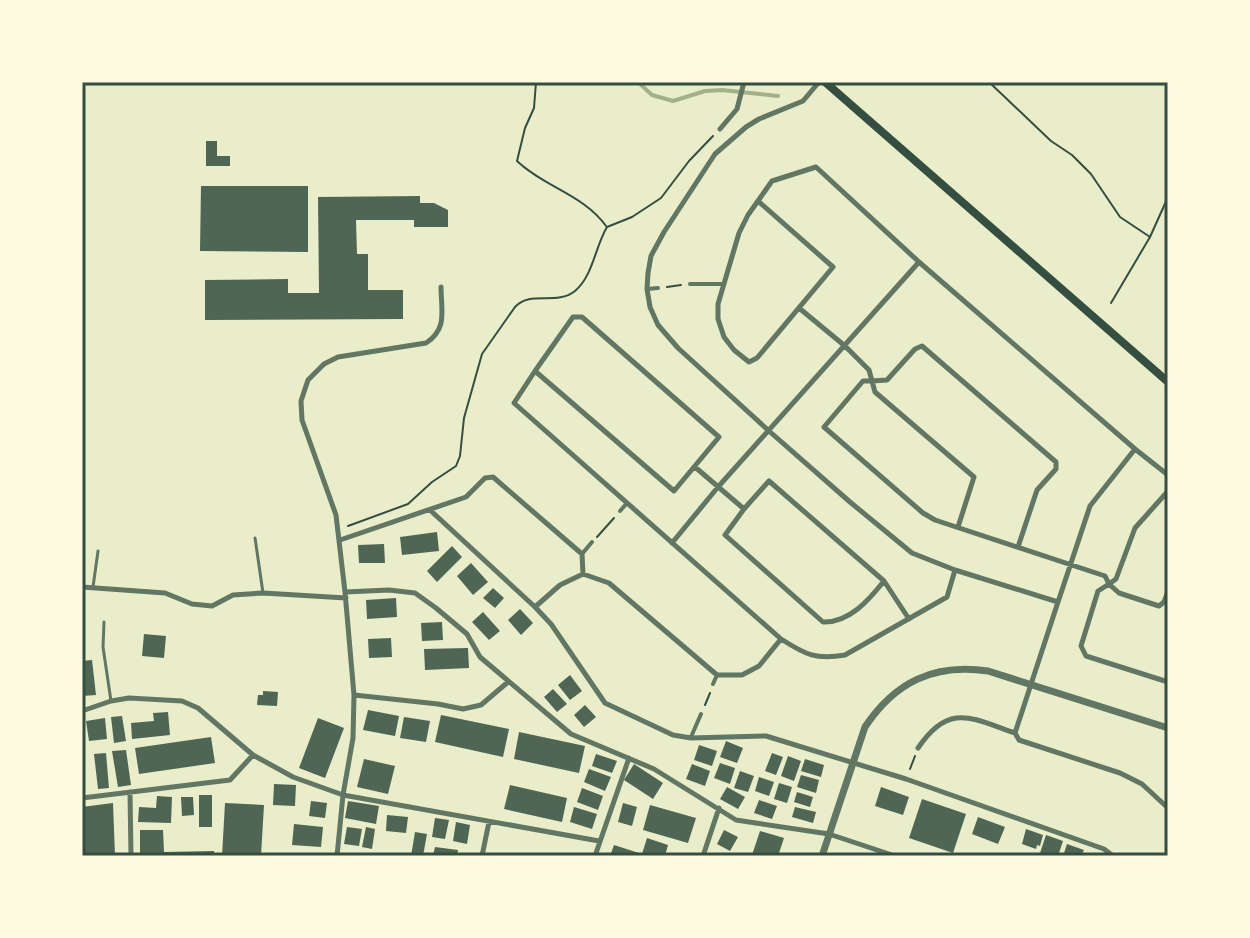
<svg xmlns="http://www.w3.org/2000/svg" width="1250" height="938" font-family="'Titillium Web',sans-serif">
	<rect width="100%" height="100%" fill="#e9edc9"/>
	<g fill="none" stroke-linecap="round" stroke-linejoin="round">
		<path stroke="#a3b18a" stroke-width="4" d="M638,82L652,95L673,101L705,91L722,90L778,96"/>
	</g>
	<path fill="#4f6655" d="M206,141H217V156H230V166H206Z
		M201,186H308V252L200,251Z
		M420,196V203H434L448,210V227H414V220H356L357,254H368V290H403V319L205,320V280L288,279V293H319L318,197Z
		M437,532L439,551L402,555L400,537Z
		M384,544L385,563H359L358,545Z
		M452,546L462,557L437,582L427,571Z
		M471,563L488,582L473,595L457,576Z
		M493,588L504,598L495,608L483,598Z
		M396,598L397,617L367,619L366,600Z
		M520,609L533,623L521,635L508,620Z
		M483,612L500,631L489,640L472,622Z
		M442,622L443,640L422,641L421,623Z
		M144,634L166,636L164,658L142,656Z
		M391,638L392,657L369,658L368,639Z
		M468,648L469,668L425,670L424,649Z
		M92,660L96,695L82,696V661Z
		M570,675L582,691L570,700L558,685Z
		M553,689L567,704L557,712L544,697Z
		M263,691L278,692L277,706L257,705L258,695H263Z
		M585,705L596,717L584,727L574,715Z
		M368,710L399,716L395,736L363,730Z
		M168,712L170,735L132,739L131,723L154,721L153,713Z
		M441,715L509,729L503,757L435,742Z
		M122,716L126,741L114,743L111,717Z
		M404,717L430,721L426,742L400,738Z
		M105,718L107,739L89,741L86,721Z
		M318,718L344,728L325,778L299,768Z
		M519,732L585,746L579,773L514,759Z
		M211,737L215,763L139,774L135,748Z
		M726,741L743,748L737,763L720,757Z
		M699,745L717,751L712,766L694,760Z
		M126,750L131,785L118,787L112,751Z
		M106,753L109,788L98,789L94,754Z
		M772,753L783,757L776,775L765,771Z
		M596,754L617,761L612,773L592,766Z
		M788,756L801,761L794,781L781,776Z
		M364,759L395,766L388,794L357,787Z
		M805,759L824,765L821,777L801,771Z
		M720,763L735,768L730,784L714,778Z
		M634,764L663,783L653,799L624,780Z
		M692,764L710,771L705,786L686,779Z
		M589,769L611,777L605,791L584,782Z
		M740,771L754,776L748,792L734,788Z
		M801,775L819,780L816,793L797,787Z
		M759,777L774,782L769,796L755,791Z
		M779,783L792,787L787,803L774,799Z
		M274,784L296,785L295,806L273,805Z
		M510,785L567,798L562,822L504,809Z
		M727,787L745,797L738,809L720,799Z
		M881,787L909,797L903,815L875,806Z
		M582,788L603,796L598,810L577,802Z
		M797,792L813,797L810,807L794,802Z
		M199,795H212V827H199Z
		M157,796L172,797L171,823L138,822L139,807L156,808Z
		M181,797H193L194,815L182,816Z
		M922,799L966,814L953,853L909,838Z
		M759,800L777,806L772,819L754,813Z
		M311,801L327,803L325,818L309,816Z
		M348,801L379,806L376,824L345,818Z
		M113,803L115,856H82V807Z
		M225,803L264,805L261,856H222Z
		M623,803L637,807L632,826L618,822Z
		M650,805L696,818L688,843L643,830Z
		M574,807L597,814L592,829L570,822Z
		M795,807L816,812L813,823L792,817Z
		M387,815L408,817L406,833L386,831Z
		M978,817L1005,827L998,844L972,834Z
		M435,818L449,820L445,839L432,837Z
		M456,822L470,825L467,844L453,841Z
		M294,824L323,827L321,847L292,845Z
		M347,827L362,829L359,846L344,844Z
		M366,827L375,829L372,849L362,847Z
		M1026,829L1043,835L1040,846L1037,845L1036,849L1022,844Z
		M140,830H163L164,852L214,851V856H140Z
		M724,830L738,837L730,851L717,844Z
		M760,831L784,838L778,856L752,855Z
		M415,832L427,834L423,856H411Z
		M1046,835L1063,841L1058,856H1050L1040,853Z
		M647,838L668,845L665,856H610L614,845L642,854Z
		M1067,844L1084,850L1081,856H1063Z
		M435,847L458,850L457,856H433Z"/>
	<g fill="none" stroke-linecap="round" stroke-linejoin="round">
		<path stroke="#344e41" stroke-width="2" d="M536,82L534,108L525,128L517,161C544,187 584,195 606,226
			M989,82L1051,141L1072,155L1091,174L1120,217L1150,237
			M667,287L681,285
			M1111,303L1150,237L1168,197
			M348,526L408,504L432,482L456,466L460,456L464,418L482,354L515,307C531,290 556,306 575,291C593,276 595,247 607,227L632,217L661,198L689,161L713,136
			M597,537L614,518
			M705,705L710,693
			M910,769L915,756"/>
		<path stroke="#617663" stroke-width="3" d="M255,538L263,593
			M93,587L98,551
			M104,622L103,647L111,701"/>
		<path stroke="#617663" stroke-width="4" d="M690,284H723
			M647,289L658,288
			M620,511L627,503
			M582,554L592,542
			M713,684L717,675
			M691,737L701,714"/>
		<path stroke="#617663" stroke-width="5" d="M819,82L803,101L759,119L746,127L715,154L664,232L651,256L648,273L647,289L650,307L658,325L678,348L769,431L850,502L912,553L955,570L1058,602L1015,733L1019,740L1120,773L1142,784L1168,808
			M720,129L737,109L744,82
			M758,201L833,267L757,358L749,362L734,350L724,337L718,319V304L739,233L748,215L772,181L816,167L919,262L1135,449L1168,475
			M799,308L845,346L869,370L872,381H863L824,427L923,513L935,520L1105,576L1109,584L1098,591L1081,646L1086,656L1168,682
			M573,317H582L719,437L674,491L535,371Z
			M535,371L514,403L781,639C806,655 816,660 845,655L947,597L955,570
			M695,467L744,509
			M1168,491L1135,528L1116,579L1109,584L1119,593L1159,606L1164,602L1168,591
			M430,510L535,607L551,624L605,703L673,735L691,738L766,736L906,779L1104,849L1113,856
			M958,527L974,477L875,392L872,381L887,380L915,349L922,346L1056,462V469L1037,490L1018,547
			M340,540L466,497L485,478L493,477L582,554L583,574
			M672,543L718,487L919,262
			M884,581L769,481L744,509L725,535L823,622C849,623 869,600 884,581L909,619
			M82,587L165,593L192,604L212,606L233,595L263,593L346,598
			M345,592L389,590L415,593L436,608L467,634L480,657L571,734L654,769L736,820L829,834L895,856
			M1058,602L1090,506L1135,449
			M535,607L560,585L583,574L609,583L717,675H742L759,666L781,639
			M354,695L438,704L463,709L481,705L508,682
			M82,711L111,701L129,698L182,701L198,708L253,755L293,777L343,795L599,841
			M918,748C949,702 971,718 1015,733
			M130,792L131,856
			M82,798L230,780L253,755
			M337,856L343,795L353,738L354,695L345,592L336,515L302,420L301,401L308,380L324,364L338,357L426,343C448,329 441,310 441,287
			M482,856L489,822
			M595,856L629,758
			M703,856L719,808"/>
		<path stroke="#617663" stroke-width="7" d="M822,856L865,727C895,682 934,663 988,671L1168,728"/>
		<path stroke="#344e41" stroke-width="8" d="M825,82L1168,382"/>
	</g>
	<rect width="1250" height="938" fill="none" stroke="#fefae0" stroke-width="168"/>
	<rect x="84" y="84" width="1082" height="770" fill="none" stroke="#344e41" stroke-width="3"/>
</svg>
